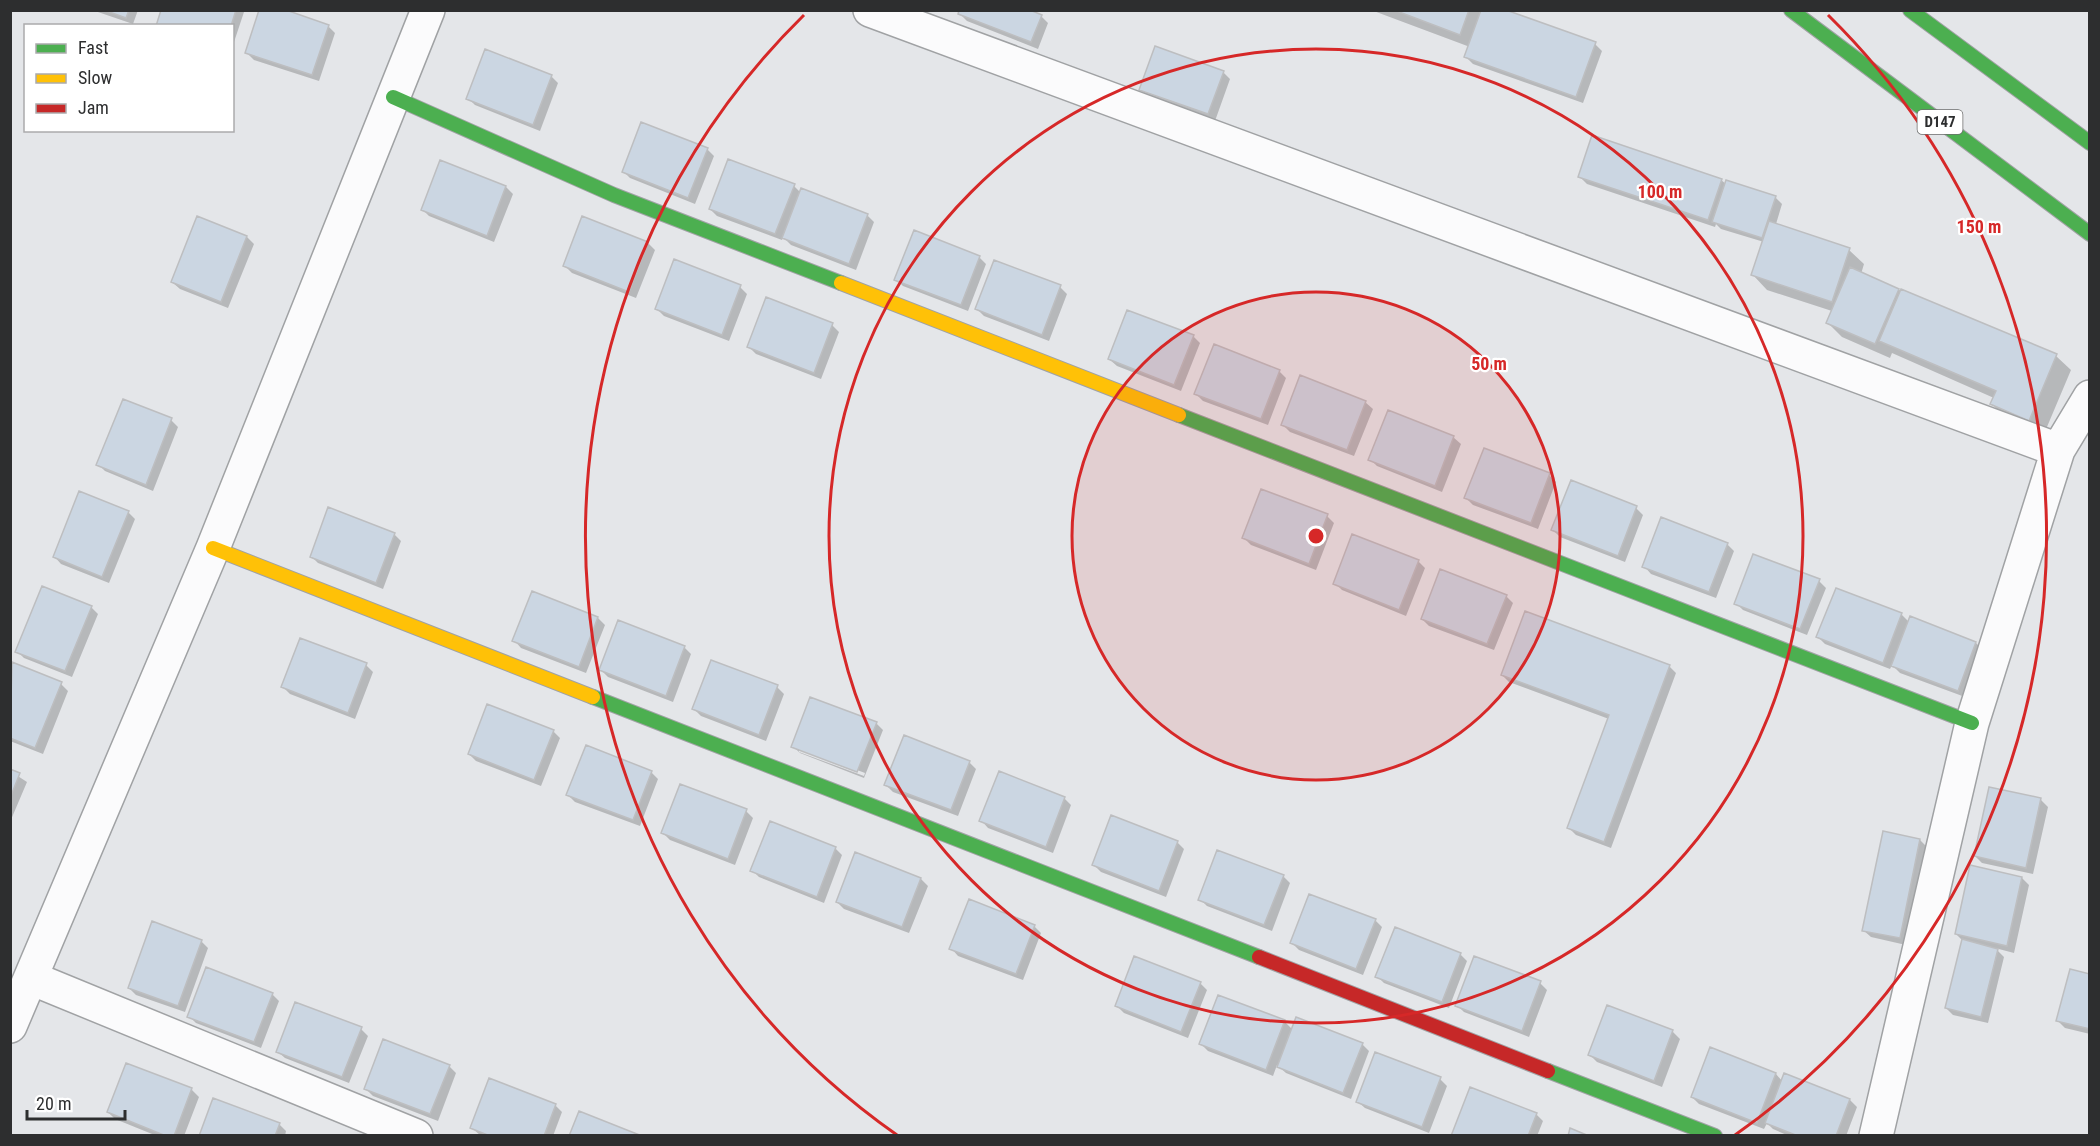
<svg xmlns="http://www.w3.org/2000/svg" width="2100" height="1146" font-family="'Roboto Condensed',sans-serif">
	<rect width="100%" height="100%" fill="#e4e6e9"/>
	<path fill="#0003" fill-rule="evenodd" d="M92,10H138L133,24Z
		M163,10H243L244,12L232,48V26H157Z
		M1371,10H1502L1595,44L1602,51L1583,103L1473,64L1466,57L1470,47Z
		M960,14L1041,16L1048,23L1038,49L967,21Z
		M328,26L335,33L319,81L254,60L247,53Z
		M1223,72L1230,79L1215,121L1147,96L1140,89Z
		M551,76L558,83L540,131L475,105L468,98Z
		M707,149L714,156L695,204L630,178L623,171Z
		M1580,177L1721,180L1726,184L1775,197L1782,204L1776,224L1849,250L1864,264L1861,274L2056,356L2071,370L2044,434L2006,419L1992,404L1994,398L1892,353L1890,358L1842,337L1827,322L1832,311L1767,290L1753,275L1764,242L1721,229L1716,224L1715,227L1587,184Z
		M794,186L801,193L867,215L874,222L856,270L791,245L783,237L782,240L717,216L710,209Z
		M506,187L513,194L494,242L429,216L422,209Z
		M583,218L648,243L655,250L636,298L572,273L565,266Z
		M247,237L254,244L228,308L180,289L172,282Z
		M979,257L986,264L968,311L903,286L896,279Z
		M740,287L747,294L729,341L664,316L657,309Z
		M1060,287L1067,294L1049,341L984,316L977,309Z
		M832,325L839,332L821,379L756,354L749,347Z
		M1193,336L1200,343L1181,391L1117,366L1109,359Z
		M1279,371L1286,378L1268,425L1203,401L1196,394Z
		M123,401L171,420L178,427L153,491L105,471L98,464Z
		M1365,402L1373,409L1354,456L1290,432L1283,425Z
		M1453,437L1461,444L1442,492L1377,466L1370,459Z
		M1549,475L1556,482L1538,529L1473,505L1466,498Z
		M1636,508L1643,515L1625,562L1560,537L1553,530Z
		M128,512L135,519L109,583L61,564L54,556Z
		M1327,516L1334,523L1316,570L1251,545L1244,538Z
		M394,534L401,541L383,589L318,563L311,556Z
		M1727,544L1734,551L1716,598L1651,574L1644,566Z
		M1418,561L1425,568L1406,616L1342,590L1335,583Z
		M1819,581L1826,588L1807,635L1743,610L1736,603Z
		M1506,596L1513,603L1494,650L1429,626L1422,619Z
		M91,607L98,614L72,677L24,658L17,651Z
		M1901,614L1909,622L1976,643L1983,650L1965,697L1900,673L1892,665L1890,669L1825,644L1818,637Z
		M598,618L605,625L586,673L521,648L514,640Z
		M684,647L691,654L673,702L608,677L601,670Z
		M13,664L61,684L68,691L43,754L10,741V670Z
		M366,665L373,672L355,719L290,694L283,687Z
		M1669,666L1676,673L1611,848L1576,835L1569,828L1609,719L1509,682L1502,675Z
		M777,687L784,694L766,741L701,716L694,709Z
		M876,723L883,730L864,778L800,753L793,746ZM799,748L865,773L864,776L799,752Z
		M553,731L560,738L541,786L476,761L469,754Z
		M969,762L976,769L958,816L893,792L886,785Z
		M10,771L27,782L10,822Z
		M651,772L658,779L640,826L575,802L568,795Z
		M1064,798L1071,805L1053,853L988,828L981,820Z
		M2041,800L2048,807L2033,874L1982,863L1975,856Z
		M746,811L753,818L735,865L670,840L663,833Z
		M1920,840L1927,847L1906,945L1871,937L1863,930Z
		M1177,842L1184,849L1166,897L1101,872L1094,865Z
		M835,848L842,855L824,903L759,877L752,870Z
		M856,854L921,879L928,886L909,933L844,909L837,902Z
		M1283,876L1290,883L1272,931L1207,906L1200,899Z
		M2022,878L2029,885L2014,953L1995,948L2004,957L1988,1023L1953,1015L1946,1008L1963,941L1956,934Z
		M1375,920L1382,927L1363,975L1299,950L1292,943Z
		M1034,926L1041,933L1023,980L958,956L951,948Z
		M201,941L208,948L185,1012L136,995L129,988Z
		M1460,954L1467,961L1449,1008L1384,983L1377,976Z
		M2090,976V1034L2065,1028L2058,1021Z
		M1200,983L1207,990L1188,1038L1124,1013L1117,1006Z
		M1540,983L1547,990L1529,1037L1464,1012L1457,1005Z
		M272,994L279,1001L261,1048L196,1023L189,1016Z
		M1608,1007L1673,1032L1680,1039L1662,1087L1597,1062L1590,1055Z
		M1284,1021L1293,1030L1362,1044L1369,1051L1351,1099L1286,1073L1277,1065L1273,1076L1208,1051L1201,1044Z
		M361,1029L368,1036L349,1083L285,1058L277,1051Z
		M1711,1049L1776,1074L1782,1081L1850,1100L1857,1107L1846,1136H1789L1773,1129L1767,1123L1764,1129L1699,1104L1692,1097Z
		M127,1065L192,1090L199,1097L184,1136H157L115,1119L108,1112Z
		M449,1066L456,1073L438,1121L373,1096L366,1089Z
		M1440,1079L1447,1086L1429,1133L1365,1108L1357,1101Z
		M555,1105L562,1112L553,1136H481L472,1128Z
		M1536,1114L1543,1121L1537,1136H1453Z
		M279,1124L286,1131L285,1136H201Z"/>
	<path fill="#cbd6e2" stroke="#bdbec0" stroke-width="1.5" d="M104,10H129L126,18Z
		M161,10H236L231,26H156Z
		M259,10H286L329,25L312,75L245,53Z
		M959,10H1030L1042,15L1031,42L958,14Z
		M1394,10H1469L1460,35Z
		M1481,10H1506L1596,42L1576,97L1464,57Z
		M1155,46L1224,71L1208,114L1139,90Z
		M485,49L552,75L533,125L466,99Z
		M641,122L708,148L688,198L622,172Z
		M1592,135L1722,179L1708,220L1578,177Z
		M728,159L795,184L775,234L709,209Z
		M440,160L506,186L487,236L421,210Z
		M1726,180L1776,196L1762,238L1712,222Z
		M801,188L868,214L849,264L782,238Z
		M197,216L247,236L221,302L171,282Z
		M582,216L648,242L629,292L563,266Z
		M1769,221L1850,248L1832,302L1751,275Z
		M914,230L980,256L961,305L894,280Z
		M674,259L741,285L722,335L655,309Z
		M994,260L1061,285L1042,335L975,309Z
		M1850,267L1899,289L1875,344L1826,323Z
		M1901,289L2057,354L2029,421L1990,404L1996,391L1879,341Z
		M766,297L833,323L814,373L747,347Z
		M1127,310L1194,335L1174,385L1108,359Z
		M1214,344L1280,370L1261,419L1194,394Z
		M1300,375L1366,401L1347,450L1281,425Z
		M123,399L172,418L146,485L96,465Z
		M1388,410L1454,436L1435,486L1368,460Z
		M1484,448L1550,473L1531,523L1464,498Z
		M1571,480L1637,506L1618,556L1551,530Z
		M1261,489L1328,514L1309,564L1242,538Z
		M79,491L129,511L102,577L53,557Z
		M328,507L395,533L376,583L310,557Z
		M1661,517L1728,543L1709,592L1642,567Z
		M1352,534L1419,560L1399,610L1333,584Z
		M1753,554L1820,579L1800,629L1734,604Z
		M1440,569L1507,595L1487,644L1421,619Z
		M42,586L92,606L65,671L15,652Z
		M1836,588L1902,613L1883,663L1816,637Z
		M532,591L598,617L579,667L512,641Z
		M1525,611L1670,665L1604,842L1567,828L1609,715L1501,675Z
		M1910,616L1976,642L1958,691L1891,666Z
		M618,620L685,646L666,696L599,670Z
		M300,638L367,663L348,713L281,687Z
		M711,660L778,685L759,735L692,709Z
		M12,662L62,682L35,748L10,738Z
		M810,697L877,722L857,772L791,747Z
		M487,704L554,730L534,780L468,754Z
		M904,735L970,761L951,810L884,785Z
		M586,745L652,771L633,820L566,795Z
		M10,769L20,773L10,798Z
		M999,771L1065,797L1046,847L979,821Z
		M680,784L747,809L728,859L661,833Z
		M1989,787L2041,798L2026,868L1974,856Z
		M1111,815L1178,841L1159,891L1092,865Z
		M770,821L836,847L817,897L750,871Z
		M1883,831L1920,839L1900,938L1862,931Z
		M1217,850L1284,875L1264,925L1198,900Z
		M855,852L921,878L902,927L836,902Z
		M1970,865L2022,877L2007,946L1955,934Z
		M1309,894L1376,919L1356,969L1290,943Z
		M969,899L1035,925L1016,974L949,949Z
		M152,921L202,940L178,1006L128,988Z
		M1395,927L1461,953L1442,1002L1375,977Z
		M1962,939L1998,949L1981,1017L1945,1008Z
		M1134,956L1201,982L1181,1032L1115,1006Z
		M1474,956L1541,981L1522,1031L1455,1006Z
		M206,967L273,993L254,1042L187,1017Z
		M2070,969L2090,974V1029L2056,1021Z
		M1218,995L1285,1020L1266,1070L1199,1044Z
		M295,1002L362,1027L342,1077L276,1052Z
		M1607,1005L1673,1030L1654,1081L1588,1055Z
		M1296,1017L1363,1043L1343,1093L1277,1067Z
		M383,1039L450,1065L430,1114L364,1089Z
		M1710,1047L1776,1073L1757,1123L1691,1097Z
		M1375,1052L1441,1077L1422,1127L1356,1102Z
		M126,1063L192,1088L174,1136H166L107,1112Z
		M1784,1073L1850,1099L1836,1136H1798L1765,1123Z
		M489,1078L556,1104L544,1136H490L470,1128Z
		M1470,1087L1537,1113L1528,1136H1451Z
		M213,1098L280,1123L275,1136H199Z
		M579,1111L642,1136H569Z
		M1570,1128L1589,1136H1568Z"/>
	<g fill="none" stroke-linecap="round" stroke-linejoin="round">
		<defs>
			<path id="street" d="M870,10L2058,450
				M31,978L416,1136
				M10,1026L213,548L428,10
				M1876,1136L1972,723L2058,450L2090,397"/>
			<path id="fast" d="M1791,10L2090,234
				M1910,10L2090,143
				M393,97L614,195L841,283
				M1179,415L1972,723
				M593,697L1259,957
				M1548,1071L1715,1136"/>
			<path id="slow" d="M841,283L1179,415
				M213,548L593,697"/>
			<path id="jam" d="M1259,957L1548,1071"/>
		</defs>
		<use href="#street" stroke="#a0a2a4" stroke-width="36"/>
		<use href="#fast" stroke="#a0a2a4" stroke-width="16"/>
		<use href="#slow" stroke="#a0a2a4" stroke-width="16"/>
		<use href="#jam" stroke="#a0a2a4" stroke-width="16"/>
		<use href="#street" stroke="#fbfbfc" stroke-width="33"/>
		<use href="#fast" stroke="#4caf50" stroke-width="14"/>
		<use href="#slow" stroke="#ffc107" stroke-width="14"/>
		<use href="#jam" stroke="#c62828" stroke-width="14"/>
	</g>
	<circle cx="1316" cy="536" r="244" fill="#d62828" fill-opacity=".12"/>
	<g fill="none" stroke="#d62828" stroke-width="3">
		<circle cx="1316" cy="536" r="244"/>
		<circle cx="1316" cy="536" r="487"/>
		<path d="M897 1135A731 731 0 0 1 804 15M1828 15A731 731 0 0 1 1735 1135"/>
	</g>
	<g text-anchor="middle" stroke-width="4.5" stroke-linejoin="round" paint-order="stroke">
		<rect fill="#fff" stroke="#6c6d6d" stroke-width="1.5" x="1917.5" y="110" width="45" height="24" rx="4.5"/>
		<g font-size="15" font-weight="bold" fill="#2d2e2f">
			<text x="1940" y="127">D147</text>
		</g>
	</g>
	<circle cx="1316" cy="536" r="9" fill="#d62828" stroke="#fff" stroke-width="3"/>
	<g font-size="18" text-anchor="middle" font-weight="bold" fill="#d62828" stroke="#fff" stroke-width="4.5" stroke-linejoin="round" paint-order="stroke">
		<text x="1660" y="198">100 m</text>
		<text x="1979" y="233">150 m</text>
		<text x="1489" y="370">50 m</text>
	</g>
	<rect width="2100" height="1146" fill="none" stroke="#2d2e2f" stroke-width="24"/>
	<rect x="24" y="24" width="210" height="108" fill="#ffffff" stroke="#ababac" stroke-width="1.5"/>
	<rect x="36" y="44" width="30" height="9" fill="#4caf50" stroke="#ababac" stroke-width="1.5"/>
	<text x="78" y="54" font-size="18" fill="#2d2e2f">Fast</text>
	<rect x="36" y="74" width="30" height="9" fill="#ffc107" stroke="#ababac" stroke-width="1.5"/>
	<text x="78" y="84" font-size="18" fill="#2d2e2f">Slow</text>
	<rect x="36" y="104" width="30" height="9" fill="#c62828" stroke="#ababac" stroke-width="1.5"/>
	<text x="78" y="114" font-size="18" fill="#2d2e2f">Jam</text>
	<path d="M27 1110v9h98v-9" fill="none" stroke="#2d2e2f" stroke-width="3"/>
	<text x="36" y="1110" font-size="18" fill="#2d2e2f" stroke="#ffffff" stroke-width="4.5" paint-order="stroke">20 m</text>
</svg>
